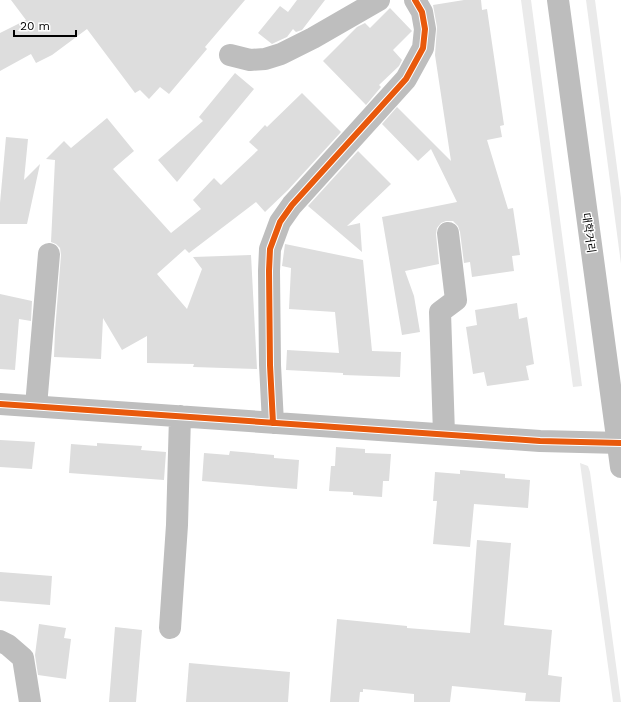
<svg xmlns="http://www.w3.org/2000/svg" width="621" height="702" font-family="'Work Sans','Noto Sans KR',sans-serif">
	<rect width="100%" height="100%" fill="#fff"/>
	<path fill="#eaeaea" d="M521,0H531L582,386L573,387Z
		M586,0H595L621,198V264Z
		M580,463L588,466L590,472L621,702H613Z"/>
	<path fill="#ddd" d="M11,0H245L205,47L207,49L169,94L160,87L149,99L140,90L135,93L87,29L52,55L36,63L31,54L0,71V33L26,20Z
		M297,0H325L302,30L296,32L293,29L287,37L276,42L272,44L258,33L280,6L288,12Z
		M464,0H481L482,10L487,9L504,125L500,126L502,137L487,140L508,209L513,208L520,255L512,256L514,271L472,277L470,262L464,263L460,232L458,226L453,221H446L441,223L437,228L436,234L439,264L405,271L414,296L420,332L402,335L382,217L457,202L431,149L418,161L382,124L397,107L451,161L435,55L437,27L433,5Z
		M390,8L412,31L393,50L402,60L399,66L379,85L381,87L366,105L323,61L357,27L365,23L370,28Z
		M235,73L254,89L177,182L158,160L203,121L199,117Z
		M302,93L341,132L288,190L265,212L256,202L189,253L185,249L157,274L187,309L202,269L193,257L251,255L257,369L193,367L194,364L147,363V336L122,350L103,318L101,359L54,357L55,331L61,255L60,248L56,244L51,242L55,160L46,159L64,141L71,148L107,118L134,151L113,169L171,233L201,209L193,200L214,178L221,185L258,150L249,142L265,125L267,127Z
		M6,137L28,139L24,180L40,164L27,224H0V203Z
		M358,151L391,184L347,226L360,223L362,252L308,206Z
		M285,244L363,260L372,351L401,352L400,377L343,375V373L286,370L287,350L339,353L335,312L289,309L291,268L282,266Z
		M0,294L32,301L31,321L19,319L15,370L0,369Z
		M517,303L519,319L527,317L534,364L526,366L529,380L487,386L484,372L473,374L466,327L477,325L475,310Z
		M0,440L35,442L32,469L0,467Z
		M97,443L142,446L141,450L166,452L164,480L69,473L71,444L97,446Z
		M336,447L365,449V453L391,454L389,481H383L382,497L353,495V492L329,491L331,466H335Z
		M230,451L274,455V458L299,460L297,489L202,481L204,453L229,455Z
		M460,470L505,474V478L530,480L528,508L474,504L470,547L433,544L437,501H433L435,472L460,474Z
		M477,540L511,543L504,625L552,630L548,675L562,677L560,702L525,701L526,693L452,686L450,702H414V694L363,689V692H360L359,702H330L337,619L407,626V628L470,633Z
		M0,572L52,576L50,605L0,601Z
		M39,624L66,628L64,638L71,639L66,679L38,675L35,655Z
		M115,627L142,630L136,702H109Z
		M189,663L290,672L288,702H186Z"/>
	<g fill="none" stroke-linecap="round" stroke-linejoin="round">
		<path stroke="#bebebe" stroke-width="22" d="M230,55L250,60L265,59L281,54L313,38L379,0
			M0,404L540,441L621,443
			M36,406L49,254
			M273,423L270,365L269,271L270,249L280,222L292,205L406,79L423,48L425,29L422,12L415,0
			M444,434L440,312L456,300L448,233
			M170,628L177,525L180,416
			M0,641L8,645L23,658L30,702"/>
		<path stroke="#bdbdbd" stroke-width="22" d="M558,0L621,467"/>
		<defs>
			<path id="cycleway" d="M0,404L540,441L621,443
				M273,423L270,365L269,271L270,249L280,222L292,205L406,79L423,48L425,29L422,12L415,0"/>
		</defs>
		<use href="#cycleway" stroke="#fff" stroke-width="8"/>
		<use href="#cycleway" stroke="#e8590c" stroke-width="6"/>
	</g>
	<g text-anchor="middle" stroke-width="3" stroke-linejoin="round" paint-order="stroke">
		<g font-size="11" fill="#000" stroke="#fff">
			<text transform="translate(589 233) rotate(82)" y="4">대학거리</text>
		</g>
	</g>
	<path d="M14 30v6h62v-6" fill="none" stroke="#000000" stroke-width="2"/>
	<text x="20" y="30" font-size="12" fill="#000000" stroke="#ffffff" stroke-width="3" paint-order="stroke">20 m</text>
</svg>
